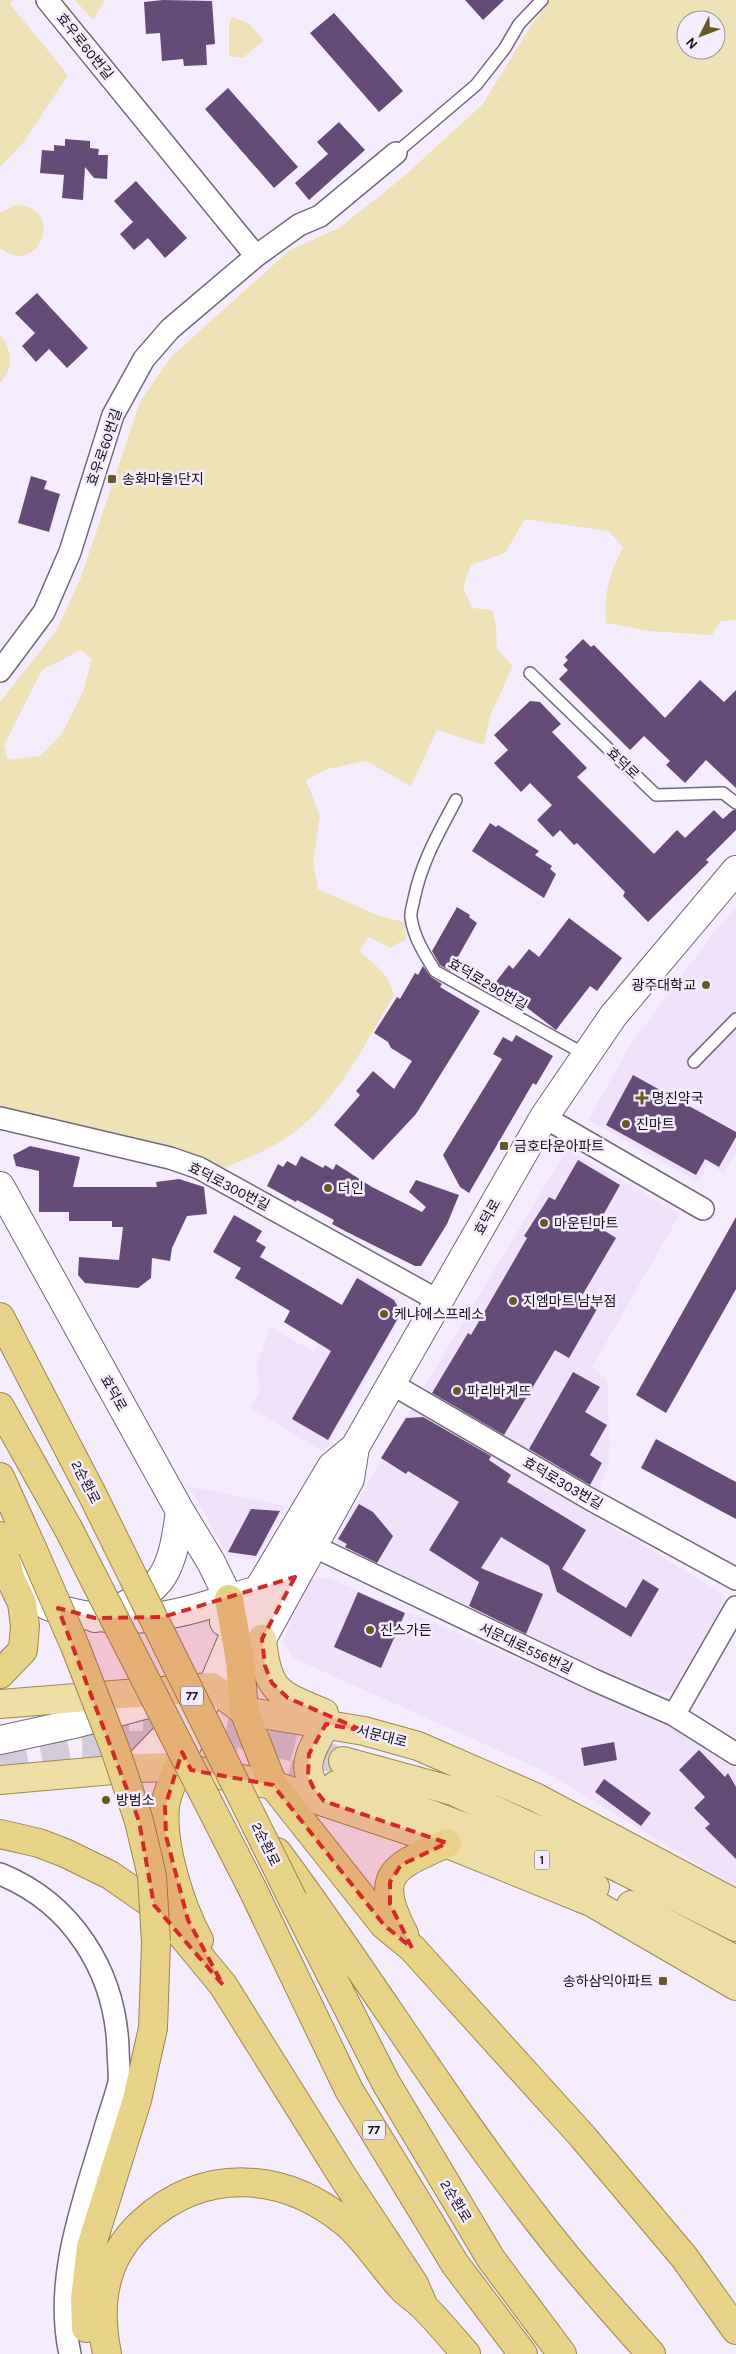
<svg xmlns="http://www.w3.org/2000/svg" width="736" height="2354" font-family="Karla,'Noto Sans KR',sans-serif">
	<rect width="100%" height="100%" fill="#f5ecfe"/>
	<path fill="#f0e2fb" d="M736,908V1153L724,1173L708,1164L698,1182L588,1120L631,1044L719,926Z
		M567,1149L680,1214L592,1367L607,1380L610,1445L609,1461L598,1495L422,1391Z
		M358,1275L398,1299L403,1313L324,1452L251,1408L260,1390L256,1366L270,1327L314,1352Z
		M409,1410H421L721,1593L724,1603L673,1692H658L531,1641L334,1550V1544Z
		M189,1486L285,1506L256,1560L228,1556Z
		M330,1578L405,1613L416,1615L666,1724L736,1768V1887L542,1770L293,1658L283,1640L311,1579Z"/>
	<path fill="#efe2b7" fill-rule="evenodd" d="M0,0H13L10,4L68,75L23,143L0,167Z
		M75,0H105L93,20Z
		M550,0H736V620L721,621L712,635L649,631L606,623C604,592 609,575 623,547L608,531L525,519L505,553L471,565L463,587L472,608L492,610L496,625L497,649L513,666L490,716L484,745L437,730L411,786L366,761L328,769L306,780L320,816L313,862L318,889L379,916L404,922L406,939L390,948L369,937L359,951C374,964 390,975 394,995C361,1050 330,1118 269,1148C254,1157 236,1162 220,1170L186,1151L0,1107V702L56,631L80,580L140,402L171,357L290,250L339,228L401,179L483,104L530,27ZM686,20H716V50H686ZM81,650L92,659L83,692L62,734L40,756L8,760L4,745L42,670Z
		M232,17L248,23L264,40L243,58L229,56V25Z
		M15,205C67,205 40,280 0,248V213Z
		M0,335C12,350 15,368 0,383Z"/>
	<path fill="#644b78" d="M163,0L212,1L215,44L206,45L207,65L184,66L183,59L162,61L160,33L146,34L144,2Z
		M465,0H504L483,20Z
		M334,13L403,91L379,112L310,33Z
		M228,88L298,167L274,188L205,109Z
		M339,122L365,150L309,200L295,183L328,154L317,142Z
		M65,139L90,141V148L99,149L98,155H108L107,179L94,178L85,167L83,200L62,198L64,175L40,173L42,150L54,151V145L65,146Z
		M136,181L187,238L165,258L148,238L134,250L120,234L133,222L114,201Z
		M37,293L88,348L67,368L49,349L36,362L22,346L35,333L15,313Z
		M31,476L47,481L44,489L60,494L49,532L18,523Z
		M583,639L591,647L594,645L665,718L700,680L724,702L736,690V788L706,760L685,783L666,765L670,761L644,736L630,750L559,679L568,670L563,665L568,660L565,657Z
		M530,701L540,702L561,724L552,732L587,768L577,777L654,854L677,830L685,838L714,810L723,819L733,810H736V830L706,860L709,862L648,922L623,896L625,892L577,843L574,845L560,830L553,837L537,820L552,805L530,783L521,792L494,763L508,750L494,735Z
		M490,823L496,827L498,825L539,851L535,855L552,866L550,869L556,874L544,898L472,851Z
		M457,907L470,915L469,917L477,923L450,971L440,965L432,951Z
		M569,918L622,958L597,991L590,986L556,1030L495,983L509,965L513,969L529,949L539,957Z
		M423,966L431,977L442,984L440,987L480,1011L416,1114L373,1160L334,1125L360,1095L356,1091L373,1071L394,1089L412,1061L391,1048L388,1042L374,1033L397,997L400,999L415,973L418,975Z
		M516,1035L553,1056L536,1085L533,1083L469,1193L460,1187L443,1155L502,1059L493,1054L503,1037L512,1042Z
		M633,1075L736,1132V1137L719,1167L705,1159L696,1175L606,1125Z
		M30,1146L80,1157L73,1187H157L156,1182L179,1179L204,1187L207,1214L187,1216L172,1248L170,1261L152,1258L151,1278L138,1288L85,1283L78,1275L79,1257L119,1260L123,1227H112V1221H69V1212H39V1171L16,1166L13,1155Z
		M301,1156L323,1168L325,1165L333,1170L336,1164L372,1187L422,1212L426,1207L409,1192L416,1180L459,1195L447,1224L421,1266H415L347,1232L332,1224L334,1220L297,1200L296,1202L267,1186L278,1164L283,1167L287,1161L296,1166Z
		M578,1160L620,1185L597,1226L616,1238L580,1299L597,1309L569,1358L555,1350L504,1435L432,1393L468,1333L471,1335L527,1238L524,1236L549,1197L555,1200Z
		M234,1215L262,1231L256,1241L266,1247L260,1257L342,1305L357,1278L394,1300L401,1313L328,1440L292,1419L331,1351L284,1322L290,1311L235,1278L241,1268L213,1252Z
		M736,1217V1289L666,1413L636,1395Z
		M573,1372L600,1387L585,1412L607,1425L590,1455L602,1463L590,1485L529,1449Z
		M423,1417L491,1456L489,1460L511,1475L507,1482L586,1530L562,1569L626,1608L643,1579L659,1589L631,1637L557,1592L549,1566L501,1537L481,1568L543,1594L526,1634L469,1606L479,1582L429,1550L459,1502L408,1471L406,1474L381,1458L406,1418Z
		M656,1439L736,1482V1519L641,1468Z
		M359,1504L373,1512L393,1536L377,1563L345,1547L347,1544L338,1539Z
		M251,1509L280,1511L256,1556L228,1552Z
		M358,1592L405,1613L381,1668L334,1647Z
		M614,1742L617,1760L584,1766L581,1748Z
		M699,1750L725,1777L728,1773L736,1787V1859L705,1828L710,1824L694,1808L705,1797L679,1770Z
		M604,1779L651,1813L641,1826L595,1792Z"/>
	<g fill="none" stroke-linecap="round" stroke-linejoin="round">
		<path stroke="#d3cbdb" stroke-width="28" stroke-dasharray="28 14" stroke-linecap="butt" d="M101,1721H171L234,1732L343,1761
			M0,1762L79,1745H169L332,1784"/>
		<defs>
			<path id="service" d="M396,153L476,85L505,48L519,24L542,0
				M530,673L656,795L723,793L736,803
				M456,800C439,832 421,863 414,899C413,905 410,912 411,918C414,938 425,955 435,971L586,1055
				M694,1062L736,1019"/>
			<path id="minor" d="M47,0L256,256
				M0,671L44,612L70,552L113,415L144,359L170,329L256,256L299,225L320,216L396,153
				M544,1117L703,1209
				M0,1118L170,1158L199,1168L439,1301
				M392,1384L588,1498L736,1579
				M313,1546L594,1680L674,1715L736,1754
				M674,1715L736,1607
				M0,1874C72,1903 115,1971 118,2048C118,2059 120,2071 119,2082C116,2096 110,2111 106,2125C85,2199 53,2276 70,2354"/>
			<path id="tertiary" d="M0,1186L180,1511L211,1562L229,1599L224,1622
				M95,1618C161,1592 171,1581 180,1511
				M0,1740L78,1723L173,1697"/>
			<path id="secondary" d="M12,1557C21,1573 30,1592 45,1604C51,1609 63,1610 70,1612C139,1629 185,1612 251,1592
				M245,1655L262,1639L350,1479L355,1447
				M178,1767L235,1633L258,1590L332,1466L355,1447L544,1117L613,1016L736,870
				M135,1768L187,1714"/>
			<path id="primary" d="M262,1639C267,1692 278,1694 324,1713
				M0,1704L212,1687L244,1711L364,1731L418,1746L535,1797L736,1904
				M343,1761L453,1791L603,1860L736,1927
				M0,1780L135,1768L178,1767L273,1785L443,1842L591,1902L736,1986
				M336,1785C427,1809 511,1843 595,1887
				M324,1801C298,1768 308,1757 326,1724
				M631,1905L736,1960"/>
			<path id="trunk" d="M0,1317L91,1492
				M0,1407L68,1528
				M0,1477L32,1548
				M0,1536L10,1578L22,1603L25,1626L23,1650L0,1674
				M229,1599L240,1661L244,1711L273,1785L384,1925L412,1948L583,2137L684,2257L736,2330
				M178,1767C174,1780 166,1794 165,1807C161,1845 181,1908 199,1940
				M0,1834L39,1843L65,1853L110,1875L162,1911L223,1985L343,2177L414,2284L423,2305
				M277,1852C365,1970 441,2096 532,2213C569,2262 610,2308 651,2354
				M253,1890L349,2090L455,2264L523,2354
				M293,1900L386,2083L491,2259L562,2354
				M404,1934C372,1873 394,1867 447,1843
				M86,2328L85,2299L91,2247L137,2100L153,2028L156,1942
				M107,2354C97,2304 103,2258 143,2222C204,2167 283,2171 346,2223C368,2242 383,2268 403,2289C409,2295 417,2300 423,2306C438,2321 452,2338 466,2354"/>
		</defs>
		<use href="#service" stroke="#716979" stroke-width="14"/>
		<use href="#minor" stroke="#716979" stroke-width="24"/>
		<use href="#tertiary" stroke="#716979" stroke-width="30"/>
		<use href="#secondary" stroke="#716979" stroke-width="30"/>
		<use href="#primary" stroke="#9a874c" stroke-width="30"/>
		<use href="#trunk" stroke="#9a874c" stroke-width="30"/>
		<use href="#service" stroke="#fff" stroke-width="11"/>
		<use href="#minor" stroke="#fff" stroke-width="21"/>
		<use href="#tertiary" stroke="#fff" stroke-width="28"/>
		<use href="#secondary" stroke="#fff" stroke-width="28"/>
		<use href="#primary" stroke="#eedda5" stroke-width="28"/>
		<use href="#trunk" stroke="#e8d287" stroke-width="28"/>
		<defs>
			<path id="trunk-bridge" d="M91,1492L293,1900
				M68,1528L253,1890
				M32,1548L75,1646L115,1749L139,1821L152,1876L156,1942"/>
		</defs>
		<use href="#trunk-bridge" stroke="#9a874c" stroke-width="30" stroke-linecap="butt"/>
		<use href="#trunk-bridge" stroke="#e8d287" stroke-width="28"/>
	</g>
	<path fill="#d62828" fill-opacity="0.2" stroke="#d62828" stroke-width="4" stroke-dasharray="10 6" stroke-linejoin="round" d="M295,1577L262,1639L265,1666L272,1683L288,1698L364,1731L326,1724L309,1754L308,1776L313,1787L324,1801L447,1843L401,1865L390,1882V1904L412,1948L384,1925L273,1785L191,1770L182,1752L165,1807L166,1836L188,1920L223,1985L154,1905L139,1821L58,1608L95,1618L163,1617Z"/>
	<g fill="#675926" stroke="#f5ecfe" stroke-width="2">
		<rect x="107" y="474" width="10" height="10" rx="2.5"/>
		<circle cx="706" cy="985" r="5"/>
		<path d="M639.5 1090.5h5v5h5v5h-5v5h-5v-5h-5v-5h5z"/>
		<circle cx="626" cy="1124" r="5"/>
		<rect x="499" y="1141" width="10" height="10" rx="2.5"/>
		<circle cx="328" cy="1188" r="5"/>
		<circle cx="544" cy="1223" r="5"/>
		<circle cx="513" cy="1301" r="5"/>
		<circle cx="384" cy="1314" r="5"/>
		<circle cx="457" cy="1391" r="5"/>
		<circle cx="370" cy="1630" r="5"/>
		<circle cx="106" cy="1800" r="5"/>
		<rect x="658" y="1976" width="10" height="10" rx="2.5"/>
	</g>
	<g text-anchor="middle" stroke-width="5" stroke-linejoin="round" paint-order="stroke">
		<g fill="#f5ecfe" stroke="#58525c" stroke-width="1">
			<rect x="181" y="1686.5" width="22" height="19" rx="4"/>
			<rect x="534.5" y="1850.5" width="15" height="19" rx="4"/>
			<rect x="363" y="2120.5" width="22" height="19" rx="4"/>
		</g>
		<g font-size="12" font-weight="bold" fill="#141017">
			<text x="192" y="1700">77</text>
			<text x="542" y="1864">1</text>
			<text x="374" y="2134">77</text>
		</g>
		<g font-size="14" fill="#141017" stroke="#f5ecfe">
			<text transform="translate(85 46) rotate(51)" y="5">효우로60번길</text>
			<text transform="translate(104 447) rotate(-71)" y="5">효우로60번길</text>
			<text transform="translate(623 763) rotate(44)" y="5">효덕로</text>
			<text transform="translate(488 984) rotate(30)" y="5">효덕로290번길</text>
			<text transform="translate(229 1186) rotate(27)" y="5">효덕로300번길</text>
			<text transform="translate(487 1217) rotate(-61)" y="5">효덕로</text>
			<text transform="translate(114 1393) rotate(61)" y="5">효덕로</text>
			<text transform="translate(86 1482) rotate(63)" y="5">2순환로</text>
			<text transform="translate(563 1483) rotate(30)" y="5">효덕로303번길</text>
			<text transform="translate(526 1648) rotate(25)" y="5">서문대로556번길</text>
			<text transform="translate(382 1736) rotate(14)" y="5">서문대로</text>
			<text transform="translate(266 1844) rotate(64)" y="5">2순환로</text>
			<text transform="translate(456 2201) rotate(59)" y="5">2순환로</text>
		</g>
		<g font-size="14" fill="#141017" stroke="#f5ecfe" text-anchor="start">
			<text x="122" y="484">송화마을1단지</text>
			<text x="696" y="990" text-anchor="end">광주대학교</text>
			<text x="652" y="1103">명진약국</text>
			<text x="636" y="1129">진마트</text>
			<text x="514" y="1151">금호타운아파트</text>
			<text x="338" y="1193">더인</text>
			<text x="554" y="1228">마운틴마트</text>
			<text x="523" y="1306">지엠마트 남부점</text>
			<text x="394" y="1319">케냐에스프레소</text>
			<text x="467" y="1396">파리바게뜨</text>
			<text x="380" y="1635">진스가든</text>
			<text x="116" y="1805">방범소</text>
			<text x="653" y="1986" text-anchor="end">송하삼익아파트</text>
		</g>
	</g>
	<g transform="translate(701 35) rotate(228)"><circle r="24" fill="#f5ecfe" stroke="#9b94a2"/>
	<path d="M0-4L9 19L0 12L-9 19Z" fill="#675926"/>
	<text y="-8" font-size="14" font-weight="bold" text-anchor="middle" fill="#141017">N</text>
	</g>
</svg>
